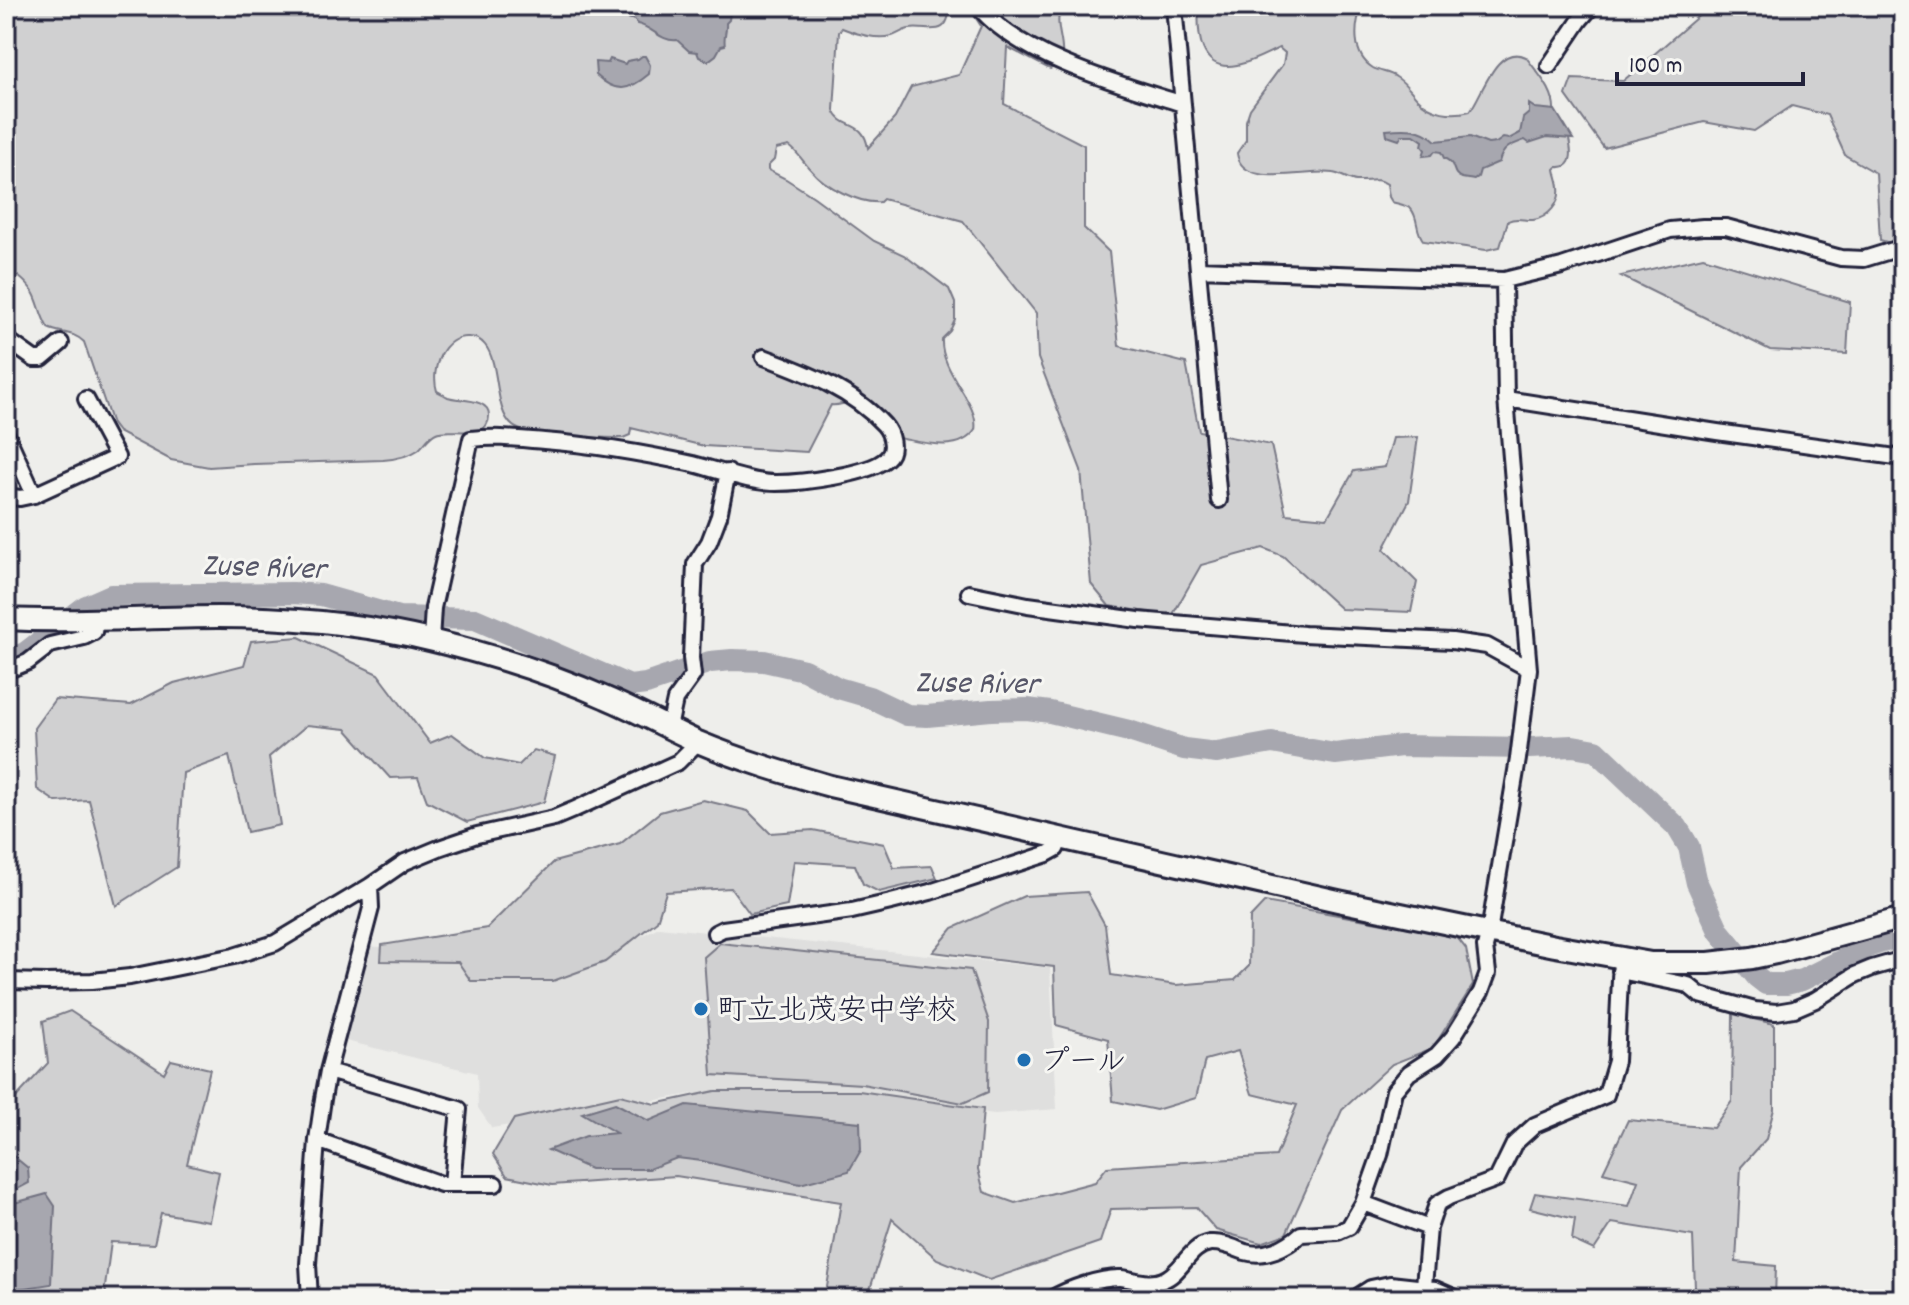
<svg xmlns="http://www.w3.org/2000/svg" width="1909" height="1305" font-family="Dekko,'Klee One',sans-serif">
	<rect width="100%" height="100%" fill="#eeeeeb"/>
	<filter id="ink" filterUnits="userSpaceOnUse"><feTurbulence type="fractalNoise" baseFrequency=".0125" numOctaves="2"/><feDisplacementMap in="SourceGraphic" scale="16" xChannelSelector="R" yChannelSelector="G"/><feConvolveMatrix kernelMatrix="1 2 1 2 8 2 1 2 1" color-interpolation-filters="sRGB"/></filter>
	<g filter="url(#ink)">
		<path fill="#dfdfde" d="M659,927L1050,968L1057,1109L995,1114L852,1096L692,1094L492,1128L478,1108L477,1073L342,1040L369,946L463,956L592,960Z"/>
		<path fill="#d0d0d1" stroke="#797986" stroke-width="2" d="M6,6H950C948,40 930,26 909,29C903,30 898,34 892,36C877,40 856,34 842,28L839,32L834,110C842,131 863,118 868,148L895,118L911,87L959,75L981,26L968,6H1062C1049,29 1077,57 1050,69L1046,67L1007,47L1004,104L1084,145V228L1109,252L1119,346L1186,363L1199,431L1271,445L1286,514L1327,518L1354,471L1385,467L1393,438L1418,437L1409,501L1384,549L1417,582L1411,612L1341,609L1283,556L1263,548L1201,565L1172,616L1109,606L1091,584L1081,470L1038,358L1036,313L963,221L883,199L880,202C859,204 824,186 811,170C803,162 798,152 789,146L776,149L774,160L768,166V170L786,179L814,197L874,241L904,255L949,289L955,303V320L950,331L942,339C940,373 980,403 975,430C959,454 922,442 898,438L894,436C886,414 878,398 851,402C843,403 838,406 831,405L807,452L704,446L631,428L630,435L623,438C600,437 529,439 513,426C493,410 501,365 485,345C481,340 475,337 469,337C443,335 430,369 437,391C441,393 444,395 448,397C459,401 490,398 489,416C489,442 449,426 436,433C429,436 424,445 418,450C408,457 395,459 383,460L254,464L209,467L171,460L118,432L112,424L84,342C73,331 61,334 48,328C35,306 42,295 18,276L6,278Z
			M1199,6H1362C1354,26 1352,55 1373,68C1380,72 1390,72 1396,77C1405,82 1411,92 1418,99C1431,113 1452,116 1470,111C1483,94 1496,43 1526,57C1538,74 1556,91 1554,113L1508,142L1493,147H1429L1496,151L1525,133L1568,135C1571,147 1576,169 1557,167L1555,169C1556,176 1559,182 1559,188C1561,203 1548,218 1533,220C1524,221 1517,216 1508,221L1500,247L1486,250L1424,241C1415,232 1419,218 1411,209C1406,205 1398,204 1392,202L1389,197L1387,184C1377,177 1368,182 1356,181C1348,180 1341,174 1333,173C1307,169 1241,190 1237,153L1246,140V121L1250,109L1283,64L1285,53L1279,48C1266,54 1252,62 1237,65C1199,73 1197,32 1199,6Z
			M1710,6H1903V244L1900,246L1880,240L1876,173L1845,155L1827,115L1792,106L1754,131L1704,122L1604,148L1566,95L1572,79L1623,81Z
			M1703,257L1850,302L1847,354L1770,350L1621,276Z
			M299,637L378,674L430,743L452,734L485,758L519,765L534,750L555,756L544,802L467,822L427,801L418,777L390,778L346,729L307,725L269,757L280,825L247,832L229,756L183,773L177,867L116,906L89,800L56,802L37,789L34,728L55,699L131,705L174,683L244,665L251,641Z
			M703,800L748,811L770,833L813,830L884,844L894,868L932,866L937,878L879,892L863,884L855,865L794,861L787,906L750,914L731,888L666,892L657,921L605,962L553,981H471L458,962L381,961L382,945L487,928L554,862L620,844L660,812Z
			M1087,892L1105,925L1111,975L1176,985L1235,980L1249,966L1250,918L1265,902L1456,936L1466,949L1473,985L1433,1048L1392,1064L1342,1110L1286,1234L1261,1243L1216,1230L1196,1207L1111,1209L1100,1242L989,1280L937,1259L892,1219L867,1299H825L841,1202L676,1176L552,1185L507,1176L493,1154L514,1119L620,1095L655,1104L715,1091H859L983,1109L978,1169L984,1192L1015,1203L1095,1182L1107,1167L1276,1156L1297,1105L1252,1094L1238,1051L1205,1060L1196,1098L1156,1110L1113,1101L1108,1039L1056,1025L1054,967L933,952L953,928L1024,896Z
			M720,943L971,970L989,1022L988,1092L963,1103L862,1084L712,1075L704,957Z
			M70,1011L164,1073L171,1060L210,1069L187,1164L219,1172L209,1221L161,1213L154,1244L111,1242L105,1287L107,1299H6V1100L12,1102L48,1063L43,1021Z
			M1733,1014L1774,1024V1109L1766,1139L1741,1167L1736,1262L1776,1266L1775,1299H1692L1695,1288L1693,1236L1612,1223L1594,1250L1572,1240L1575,1219L1530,1208L1535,1193L1629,1206L1638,1181L1603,1172L1628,1120L1713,1128L1732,1101Z
			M1113,1282L1166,1294V1299H1064Z"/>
		<path fill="#a7a7af" stroke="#727281" stroke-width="2" d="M621,6H731L729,20L726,23C727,31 723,37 725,45L721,46L716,55L708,61L699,57L697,52L689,51L677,40C661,42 651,26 637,24L635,20L620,16L624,12Z
			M642,56H645L650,65L649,74C629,91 616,94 596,75L595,62L608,63L610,59L625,64L627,61L638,59Z
			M1529,104L1535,108L1555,110L1573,139L1547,137L1529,143L1525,140C1511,145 1503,147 1499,162L1480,170L1478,177L1474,180C1470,179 1466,179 1462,178C1450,174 1458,164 1444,158L1441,152L1435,151L1432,155L1423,156L1425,150L1422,146L1423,141L1414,135H1402L1399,140L1387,136L1386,130C1405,128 1421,127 1436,141L1470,137L1488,144L1496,143L1503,138L1509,139L1520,133L1523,118L1529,113Z
			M615,1103L649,1121L687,1105L860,1122L861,1150L849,1171L800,1184L702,1161L677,1158L649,1169H590L548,1150L586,1136L616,1133L582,1113Z
			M6,1150L28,1168L29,1183L6,1195Z
			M47,1194L55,1206L51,1284L6,1291V1212L14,1203Z"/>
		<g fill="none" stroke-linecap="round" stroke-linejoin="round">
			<path stroke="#a7a7af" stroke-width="22" d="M6,661L25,653L86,606L111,595L293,593L321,595L399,617L475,619L630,686L646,684L710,662L732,660L764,661L804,670L838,688L869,697L907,715L927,716L991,710L1027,709L1050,712L1129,731L1184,749L1217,753L1272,743L1335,754L1401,746L1529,748L1573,746L1596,750L1677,827L1689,847L1697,883L1719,931L1757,977L1766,984H1786L1802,980L1870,946L1903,935"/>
			<defs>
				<path id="street" d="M978,6C1019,57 1122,85 1183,104
					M1174,6L1219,500
					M1549,66L1580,20L1592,6
					M1198,269L1504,280L1562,266L1670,230L1703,227H1726L1841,258L1864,259L1903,247
					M6,339L34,359H42L61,343
					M1506,399L1717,432L1903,458
					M6,433L34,495
					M6,496L20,498L34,495L117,457L86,399
					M969,593L1028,605L1138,620L1304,634L1452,641L1487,646L1529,669
					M431,640L433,608L471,439C496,436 519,439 544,441C595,445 642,453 693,464C718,470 751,483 776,483C799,483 871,475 887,458C896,450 891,433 884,425C852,390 807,373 764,357
					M6,671L28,662L50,645L84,637L94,632L96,621
					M669,728L675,700L693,675L691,658L695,564L709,542L719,516L728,472
					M715,933L723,929L852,911L891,902L930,892L1047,854L1056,849L1061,838
					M1620,971L1688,985L1700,995L1755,1010L1776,1012L1794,1009L1815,1000L1855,975L1872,968L1903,959
					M6,981L46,982L92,981L130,977L234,956L275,943L370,886L405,862L439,848L477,835L554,818L573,810L678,762L698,742
					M328,1071L459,1109L452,1184
					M317,1140L441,1184H495
					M1363,1203L1429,1228L1437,1204L1449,1197L1497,1179L1514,1144L1535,1125L1606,1095L1616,1061L1621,959
					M1424,1286L1429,1228
					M310,1299L308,1264L317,1140L323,1099L328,1071L371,908L370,886
					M1051,1299C1067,1289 1102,1277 1121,1278C1136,1280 1149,1286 1163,1280C1182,1273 1189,1246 1210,1243C1223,1242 1234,1248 1245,1252C1265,1258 1287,1247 1301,1234L1338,1232L1349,1227L1363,1203L1380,1155L1394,1091L1409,1073L1437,1055L1453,1037L1481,992L1488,973L1485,947L1489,932L1518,759L1529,669L1506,399L1504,280
					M1354,1299L1371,1288L1390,1284L1435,1289L1458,1299"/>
				<path id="secondary" d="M6,619C77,623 147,617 218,617C290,617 363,624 434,641C492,655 550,673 606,698C637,711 667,728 698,742C741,760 785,773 830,786L1338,901L1555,946L1651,963H1709L1752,958L1776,953L1903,918"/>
			</defs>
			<use href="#street" stroke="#22223b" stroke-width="20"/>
			<use href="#secondary" stroke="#22223b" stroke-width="26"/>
			<use href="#street" stroke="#f6f6f2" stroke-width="14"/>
			<use href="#secondary" stroke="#f6f6f2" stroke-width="20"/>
		</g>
	</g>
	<g fill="#1f6fb2" stroke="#f6f6f2" stroke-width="3">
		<circle cx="701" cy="1009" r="8"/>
		<circle cx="1024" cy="1060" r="8"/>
	</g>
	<g text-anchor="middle" stroke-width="6" stroke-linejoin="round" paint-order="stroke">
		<g font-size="30" fill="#22223b" stroke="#f6f6f2" text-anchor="start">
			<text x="717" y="1019">町立北茂安中学校</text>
			<text x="1040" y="1070">プール</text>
		</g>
		<g font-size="32" font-style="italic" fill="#575769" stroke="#f6f6f2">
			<text transform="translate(264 565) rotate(2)" y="11">Zuse River</text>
			<text transform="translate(977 681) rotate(1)" y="11">Zuse River</text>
		</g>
	</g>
	<rect width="1909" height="1305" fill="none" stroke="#f6f6f2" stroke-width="32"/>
	<rect x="16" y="16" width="1877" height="1273" fill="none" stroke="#22223b" stroke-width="3" filter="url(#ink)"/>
	<path d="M1617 72v12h186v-12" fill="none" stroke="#22223b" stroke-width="4"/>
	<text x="1629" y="72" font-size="24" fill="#22223b" stroke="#f6f6f2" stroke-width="6" paint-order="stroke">100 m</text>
</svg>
